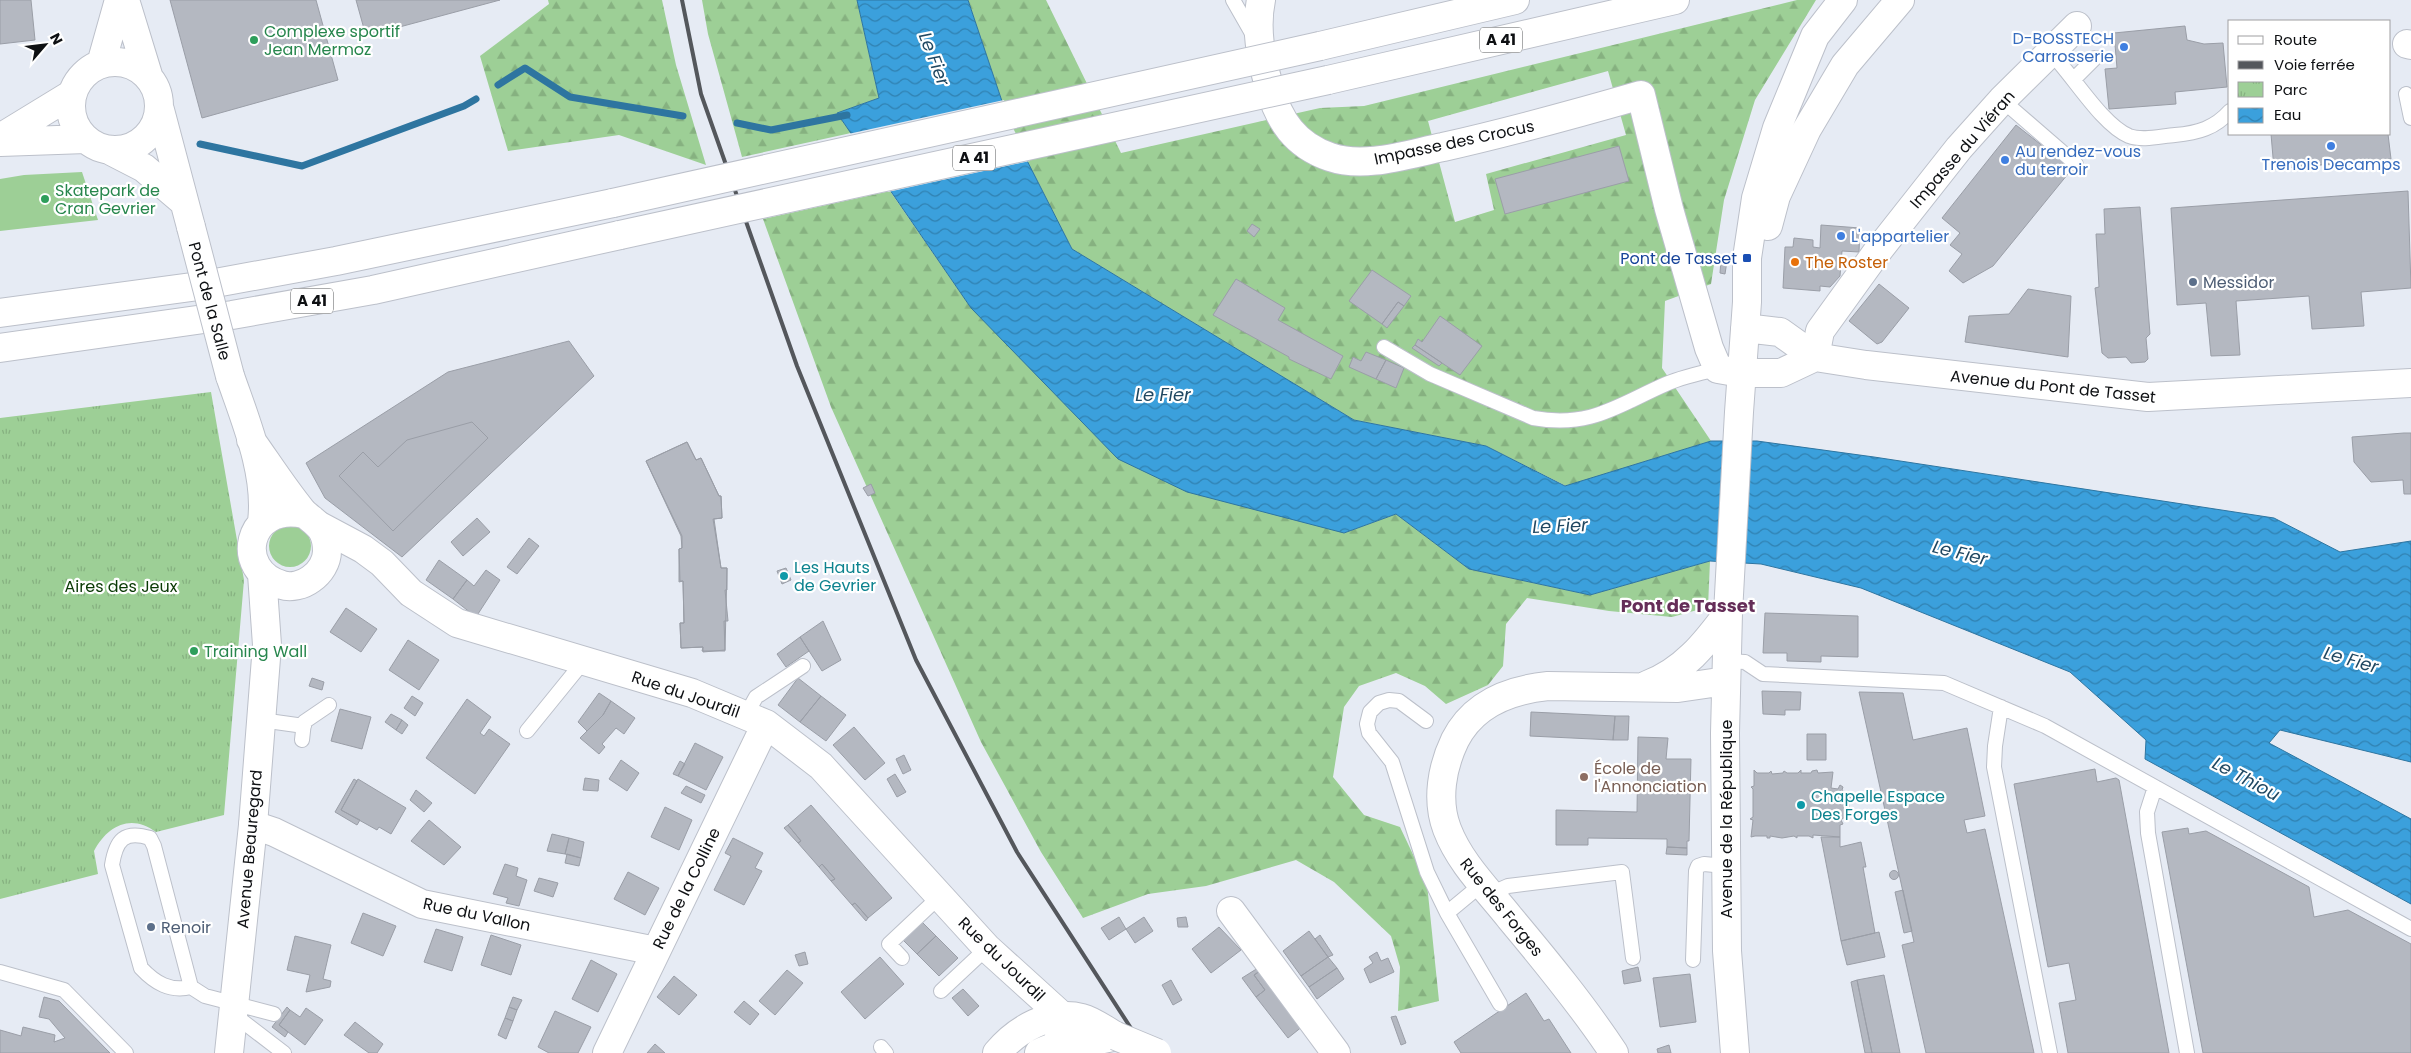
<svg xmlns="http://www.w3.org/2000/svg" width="2411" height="1053" font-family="Poppins,sans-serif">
	<defs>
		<pattern id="forest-firs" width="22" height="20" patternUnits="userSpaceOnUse" patternTransform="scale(1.25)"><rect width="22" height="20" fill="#9dcf96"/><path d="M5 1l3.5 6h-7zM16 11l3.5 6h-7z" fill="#86b180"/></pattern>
		<pattern id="park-tufts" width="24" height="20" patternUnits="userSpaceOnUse" patternTransform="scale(1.25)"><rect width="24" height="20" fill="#9dcf96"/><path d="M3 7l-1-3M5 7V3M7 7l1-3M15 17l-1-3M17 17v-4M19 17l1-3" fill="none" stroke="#86b180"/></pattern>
		<pattern id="water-waves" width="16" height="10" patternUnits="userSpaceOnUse" patternTransform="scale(1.25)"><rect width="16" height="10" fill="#3ba0dc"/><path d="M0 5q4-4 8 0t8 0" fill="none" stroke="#3081b1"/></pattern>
	</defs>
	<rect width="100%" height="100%" fill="#e6ebf4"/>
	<path fill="#9dcf96" d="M82,172L98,220L0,231V179L24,175Z
		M269 546a21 21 0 1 1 42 0a21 21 0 1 1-42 0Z"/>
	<path fill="url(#forest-firs)" fill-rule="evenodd" d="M548,0H662L676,65L706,165L619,135L508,151L480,56L549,4Z
		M702,0H857L879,98L837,113L851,133L742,157L708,34Z
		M968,0H1046L1121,153L1320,108L1364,106L1797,0H1816L1755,100L1724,200L1711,284L1665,301L1662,368L1711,441L1566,486L1486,446L1354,420L1072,249L1012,131ZM1608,71L1626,135L1486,174L1494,210L1455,222L1428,121Z
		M890,191L971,308L1344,533L1396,514L1469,569L1590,595L1710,561L1708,607L1672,617L1609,611L1527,598L1506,624L1503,666L1488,685L1446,704L1425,686L1396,673L1359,686L1344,707L1333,777L1364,815L1400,827L1427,884L1439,1001L1398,1011L1400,967L1391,936L1334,882L1296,860L1206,886L1148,894L1083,918L1041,852L981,742L831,407L763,219Z"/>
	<path fill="url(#park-tufts)" d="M211,392L244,580L224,815L156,832C131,813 107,826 94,851L98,874L0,899V418Z"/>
	<path fill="url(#water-waves)" stroke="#2e75a0" d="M857,0H968L1012,131L1072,249L1354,420L1486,446L1565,486L1711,441H1757L1874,457L2274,518L2340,552L2411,541V762L2280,730L2269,743L2411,819V904L2145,759L2146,740L2070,672L1861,588L1761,564L1710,561L1590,595L1469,569L1396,514L1344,533L1187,492L1118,459L971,308L837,113L879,98Z"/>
	<path fill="#e6ebf4" d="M1004,100L1014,130L1030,161L888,192L848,134Z"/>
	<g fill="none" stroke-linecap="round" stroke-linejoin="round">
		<path stroke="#2e75a0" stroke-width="7" d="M498,85L525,68L570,97L683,116
			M737,123L771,130L847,115
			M200,144L302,166L464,106L476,99"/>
	</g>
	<path fill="#b4b8c1" stroke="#9a9ea7" d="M0,0H31L35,40L0,44Z
		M170,0H316L338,80L202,118Z
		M356,0H500L366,36Z
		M2185,26L2187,40L2204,44L2223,43L2227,87L2175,92L2176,104L2109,109L2105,69L2117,68L2114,33Z
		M2016,125L2072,169L1993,266L1963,283L1949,271L1962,254L1950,245L1960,233L1942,218Z
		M2271,134H2388L2391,159L2274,169Z
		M1619,146L1629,181L1505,214L1495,179Z
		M2408,191L2411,288L2361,292L2364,326L2312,329L2309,296L2236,301L2240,355L2211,356L2206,303L2177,305L2171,208Z
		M2140,207L2150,334L2146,338L2148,359L2145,362L2131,363L2126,357L2108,358L2102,353L2095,288L2099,287L2096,234H2105L2104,209Z
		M1252,224L1260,229L1254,237L1247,231Z
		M1821,225L1860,228L1859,252L1842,251L1840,276L1830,287L1820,286V291L1783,288L1785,247H1793L1794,238L1813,240V247L1820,248Z
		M1721,260L1727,261L1725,274L1720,273Z
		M1372,270L1411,296L1404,306L1398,302L1382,324L1349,301Z
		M1236,279L1285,308L1278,320L1343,356L1331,379L1289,359V357L1213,315Z
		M1879,284L1909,308L1882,342L1877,344L1849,321Z
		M2028,289L2071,296L2068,357L1965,342L1969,316L2009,314Z
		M1398,302L1404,306L1387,328L1382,324Z
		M1440,316L1482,346L1460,375L1415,345L1418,339L1422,342Z
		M569,341L594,376L402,557L325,498L306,463L448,372Z
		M1415,345L1442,363L1439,366L1412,348Z
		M1366,352L1386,360L1376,379L1349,367L1353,357L1361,361Z
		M1386,360L1404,368L1396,388L1376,379Z
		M472,422L488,438L393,531L339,476L363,452L378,467L407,440Z
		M2404,433H2411V494H2404L2403,480L2371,482L2354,462L2352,437Z
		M687,442L696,460L701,458L719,496H721L722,518L713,519L721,568H727V590H725L728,621H724L725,651H702L703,647L681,648L680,623H684L683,581H680L679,549L682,548L681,536L646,461Z
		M687,442L696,460L701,458L719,496H721L722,518L714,519L721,568H727L725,650L703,652V647L681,648L680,623H684L683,581L679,582V549L682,548V536L646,461Z
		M871,484L875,493L868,496L863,488Z
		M477,518L490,532L463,556L451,542Z
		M529,538L539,546L517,574L507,567Z
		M439,560L467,580L453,599L426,580Z
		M786,568L791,580L782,584L777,571Z
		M486,570L500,580L476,617L453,599L467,580L474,586Z
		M346,608L377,629L361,652L330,632Z
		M1765,613L1858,616V657L1821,656V662L1787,661V653H1763Z
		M823,621L841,660L822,671L800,637Z
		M800,637L809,651L786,667L777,654Z
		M408,640L439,660L419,690L389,670Z
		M312,678L324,682L322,690L309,686Z
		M798,678L821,696L800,722L778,705Z
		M1762,691L1801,692L1800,710H1785V715L1763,714Z
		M1859,692L1903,693L1913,740L1967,728L1985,816L1964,820L1967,833L1985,829L2034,1053H1926L1902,945L1914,942Z
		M599,693L611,701L603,715L587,731L578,722Z
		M412,696L423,703L415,716L404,708Z
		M821,696L846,715L826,741L800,722Z
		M467,699L491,717L480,733L484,736L489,729L510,744L475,794L426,758Z
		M611,701L635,718L624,734L616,728L602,744L605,747L599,754L580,738L603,715Z
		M340,709L371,717L362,749L331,741Z
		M1531,712L1615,716L1613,740L1530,736Z
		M391,714L402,720L396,730L385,722Z
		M1615,716H1629L1628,740H1613Z
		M402,720L408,725L402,734L396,730Z
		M854,727L885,763L865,780L833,745Z
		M1807,734H1826V760H1807Z
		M1638,737L1668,738L1666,759H1691L1689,841H1687V848L1667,847V839L1588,838V845H1556V810L1637,812Z
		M695,743L723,757L706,790L678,776Z
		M904,755L911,770L903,774L896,759Z
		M621,760L639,773L627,791L609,779Z
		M680,761L685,764L678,776L673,774Z
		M2095,769L2097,782L2116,778L2119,780L2169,1053H2068L2059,1003L2076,1000L2069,963L2048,967L2014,784Z
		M1754,770L1757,773H1769L1771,771L1772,774L1783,773L1784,771L1787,773H1798L1801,770V773H1811L1812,771L1817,770L1818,773L1833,772L1831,788L1838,789L1840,785L1843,787L1842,790L1852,799L1849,801V810L1852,811L1841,820L1843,824L1840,825V837L1813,835V838L1809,836H1797V838L1794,836L1782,838L1770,836V838H1767V836H1755L1751,837L1753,820L1750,819L1753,817V789L1751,787L1754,786Z
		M895,774L906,792L897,797L887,779Z
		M585,778L599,780L598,791L583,790Z
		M354,779L357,781L341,810L360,820L357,825L335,812Z
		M358,779L406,808L391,834L379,827L377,830L341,810Z
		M686,786L705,795L701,803L681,793Z
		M416,790L432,803L424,812L410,800Z
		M811,805L892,898L868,918L855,903L852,905L831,881L835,879L822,864L819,867L798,843L801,841L788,825Z
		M665,807L692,820L679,850L651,837Z
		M429,820L461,847L444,865L411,841Z
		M788,825L801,841L798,843L784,828Z
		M2188,828L2189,834L2206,831L2309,887L2314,917L2348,910L2411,944V1053H2203L2162,832Z
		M552,834L569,838L565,854L547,851Z
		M1821,837H1840V847L1861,842L1866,867H1863L1875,933L1841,941Z
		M569,838L584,842L581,858L565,854Z
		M733,838L763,853L755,868L762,871L744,905L714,890L731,856L725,853Z
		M1667,847L1687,848V855L1666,854Z
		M567,854L581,858L579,866L565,863Z
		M505,864L518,868L516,876L527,880L519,906L506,903L508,898L493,894Z
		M822,864L835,879L831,881L819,867Z
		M1889.5 875a4.5 4.5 0 1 1 9 0a4.5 4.5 0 1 1-9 0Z
		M628,872L659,888L645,915L614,899Z
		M539,878L558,883L553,897L534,891Z
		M1903,890L1912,931L1904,933L1895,892Z
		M855,903L868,918L866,921L852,905Z
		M363,913L396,926L383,956L351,943Z
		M1119,917L1126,929L1109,940L1101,928Z
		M1144,917L1153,931L1135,943L1126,929Z
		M1186,917L1188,927H1178L1177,918Z
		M922,922L936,936L917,954L903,940Z
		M1219,927L1241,950L1211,973L1192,949Z
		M436,929L463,937L452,971L424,962Z
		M1309,931L1328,957L1301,976L1283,951Z
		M1879,932L1885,957L1847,965L1841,941Z
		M491,935L521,945L511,975L481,965Z
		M1320,935L1333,955L1328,957L1315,939Z
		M295,936L331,945L323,979L331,981L330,987L306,992L310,975L287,970Z
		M936,936L958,958L939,976L917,954Z
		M805,952L808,964L799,966L795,955Z
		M1377,952L1381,961L1388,958L1394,972L1370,983L1364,969L1373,963L1369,957Z
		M880,957L904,984L865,1019L841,992Z
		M1328,957L1337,968L1309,987L1301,976Z
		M591,960L617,974L598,1012L572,999Z
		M1638,967L1641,981L1624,984L1622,971Z
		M1258,968L1260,971L1254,975L1265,990L1256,997L1242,978Z
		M1337,968L1344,979L1317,999L1309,987Z
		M787,970L803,983L775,1015L759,1001Z
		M1260,971L1303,1026L1288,1038L1256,997L1265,990L1254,975Z
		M1690,974L1696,1022L1660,1027L1653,978Z
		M1884,975L1900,1053H1872L1857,980Z
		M674,976L697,995L679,1015L657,997Z
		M1171,980L1182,1000L1173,1005L1162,985Z
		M1857,980L1872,1053H1865L1851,982Z
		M963,989L979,1006L968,1016L952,998Z
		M1526,993L1544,1021L1549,1019L1571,1053H1461L1454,1042Z
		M44,997L59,1001L110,1053H0V1030L21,1036L23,1027L55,1035L54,1042L65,1038L49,1019L39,1017Z
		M513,997L522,1000L517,1010L509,1007Z
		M744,1001L759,1014L750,1025L734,1012Z
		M287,1007L290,1010L279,1025L288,1032L285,1037L272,1027Z
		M509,1007L517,1010L513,1021L505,1018Z
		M306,1008L323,1020L305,1045L279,1025L290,1010L300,1017Z
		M555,1011L591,1027L578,1053H549L538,1047Z
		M1396,1016L1406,1043L1401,1045L1391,1017Z
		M505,1018L513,1021L506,1039L498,1035Z
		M355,1022L383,1044L377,1053H369L344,1035Z
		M655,1044L665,1053H647Z
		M1669,1045L1671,1053H1658L1657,1049Z"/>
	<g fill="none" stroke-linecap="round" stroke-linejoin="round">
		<defs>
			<path id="lane" d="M1233,0L1253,35
				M2050,52C2072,74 2102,125 2129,136C2143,141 2161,136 2175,135C2198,133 2215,128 2230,111
				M2074,79L2095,58
				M2406,94L2411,118
				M2002,100L2076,164
				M1384,347L1430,374L1533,418C1591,428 1616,406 1666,384C1682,377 1700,373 1718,369
				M1727,661L1745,662L1763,674L1944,683L2045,726L2411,929
				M2001,707L1995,746L1994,767L2050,1053
				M746,715L756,697L803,666
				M261,720L304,726
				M1426,721L1399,701L1389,700L1379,703L1370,712L1367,724L1369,733L1392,762L1427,872L1447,913L1500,1004
				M527,731L583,662
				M302,740L304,722L329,705
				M2155,787L2147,812L2148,833L2187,1053
				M1490,894L1508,886L1622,872L1633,958
				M1447,913L1482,884
				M902,958L889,944L939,897
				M1693,960L1696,871L1698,866L1704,864L1725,866
				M0,972L64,990L126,1053
				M191,987C170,992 155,983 141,968L112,865C116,840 124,830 150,838L154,846L191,987L205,996L274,1014
				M941,991L987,948
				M233,1014L284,1053
				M881,1047L886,1053"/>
			<path id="street" d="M1261,0C1255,29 1261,58 1269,86C1279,121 1295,145 1330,157C1365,169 1408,154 1443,147C1510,132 1575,114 1641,95L1669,209L1709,348L1718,369L1741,373
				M2407,44L2411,45
				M1815,357L1820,331L1877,252L1959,148L2002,100L2077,26
				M318,525L363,549L382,563L411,593L457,623L692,693L766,724L821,766L987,948L1061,1015L1059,1036
				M253,825L274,832L422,904L656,951
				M1231,911L1336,1053
				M607,1053L766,724"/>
			<path id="secondary" d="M125,0L148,75
				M71 106a44 44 0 1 1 88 0a44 44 0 1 1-88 0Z
				M101,64L119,0
				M160,110L191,227
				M0,138L72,94
				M0,142L86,139
				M109,150L144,168L184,202
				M1768,226L1776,196L1807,129L1845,65L1900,0
				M1745,328L1780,332L1815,357L1866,365L2148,397L2411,383
				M1741,373H1781L1815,357
				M230,376C246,422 268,474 262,522
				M251,440C268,464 284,489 302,511C309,519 318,522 323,532C326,538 327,544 327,551C327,562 320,573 311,579C303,585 291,588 282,585C233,571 246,502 304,514
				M1647,685C1683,672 1706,643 1728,613
				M229,1053L253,825L267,645L262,574
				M997,1053C1017,1029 1050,1010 1082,1018C1094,1021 1106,1031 1116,1036
				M1039,1053C1063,1041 1090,1044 1116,1036
				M1614,1053C1583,1006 1546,961 1510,918C1487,889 1460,863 1447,829C1436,800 1442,767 1455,740C1473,704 1509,690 1548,686L1678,688L1726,681
				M1735,1053L1727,951L1725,733L1728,613L1739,412L1747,302V258L1756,198L1777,128L1815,36L1843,0"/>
			<path id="highway" d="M1320,46L1515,0
				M1328,80L1675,0
				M0,313L199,286L336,261L613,203
				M0,348L232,315L373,290L620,235"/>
		</defs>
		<use href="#lane" stroke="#bcc0ca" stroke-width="16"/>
		<use href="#street" stroke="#bcc0ca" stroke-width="30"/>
		<use href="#secondary" stroke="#bcc0ca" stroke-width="30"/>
		<use href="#highway" stroke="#bcc0ca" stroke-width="30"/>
		<use href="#lane" stroke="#fff" stroke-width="14"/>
		<use href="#street" stroke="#fff" stroke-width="28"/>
		<use href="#secondary" stroke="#fff" stroke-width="28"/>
		<use href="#highway" stroke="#fff" stroke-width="28"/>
		<path stroke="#54575c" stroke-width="4" d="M682,0L701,94L797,366L916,660L1017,852L1147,1053"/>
		<defs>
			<path id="secondary-bridge" d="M191,227L230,376
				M1116,1036L1157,1053"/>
			<path id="highway-bridge" d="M613,203L1320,46
				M620,235L1328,80"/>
		</defs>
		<use href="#secondary-bridge" stroke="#bcc0ca" stroke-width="30" stroke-linecap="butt"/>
		<use href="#highway-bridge" stroke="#bcc0ca" stroke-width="30" stroke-linecap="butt"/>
		<use href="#secondary-bridge" stroke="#fff" stroke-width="28"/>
		<use href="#highway-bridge" stroke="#fff" stroke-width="28"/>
	</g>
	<g fill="#2e9e5b" stroke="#fff" stroke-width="2">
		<circle cx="254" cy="40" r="5"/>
		<circle cx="45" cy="199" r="5"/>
		<circle cx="194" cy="651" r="5"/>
	</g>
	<g fill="#3f7fe0" stroke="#fff" stroke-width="2">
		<circle cx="2124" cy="47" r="5"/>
		<circle cx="2331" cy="146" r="5"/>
		<circle cx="2005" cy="160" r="5"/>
		<circle cx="1841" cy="236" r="5"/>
	</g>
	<rect fill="#1a4fb4" stroke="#fff" stroke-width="2" x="1742" y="253" width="10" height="10" rx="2.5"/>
	<circle fill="#e8710a" stroke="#fff" stroke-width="2" cx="1795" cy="262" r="5"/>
	<g fill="#5c6f8a" stroke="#fff" stroke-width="2">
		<circle cx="2193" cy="282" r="5"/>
		<circle cx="151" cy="927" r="5"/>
	</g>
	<g fill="#0f9aa8" stroke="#fff" stroke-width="2">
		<circle cx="784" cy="576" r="5"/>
		<circle cx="1801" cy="805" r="5"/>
	</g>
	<circle fill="#8d6e63" stroke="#fff" stroke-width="2" cx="1584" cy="777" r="5"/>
	<g text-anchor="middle" stroke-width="4.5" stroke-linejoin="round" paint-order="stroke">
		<g fill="#fff" stroke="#56585a" stroke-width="1">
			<rect x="1480" y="27.5" width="42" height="25" rx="4"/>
			<rect x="953" y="145.5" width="42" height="25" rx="4"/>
			<rect x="291" y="288.5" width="42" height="25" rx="4"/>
		</g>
		<g font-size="15" font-weight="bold" fill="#0e1013">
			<text x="1501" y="45">A 41</text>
			<text x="974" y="163">A 41</text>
			<text x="312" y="306">A 41</text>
		</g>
		<g font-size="16" fill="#27864d" stroke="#fff" text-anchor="start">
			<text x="264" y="37">Complexe sportif<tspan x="264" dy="18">Jean Mermoz</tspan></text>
			<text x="55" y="196">Skatepark de<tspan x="55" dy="18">Cran Gevrier</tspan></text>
			<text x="204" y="657">Training Wall</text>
		</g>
		<g font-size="16" fill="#366cbe" stroke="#fff" text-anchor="start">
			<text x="2114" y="44" text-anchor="end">D-BOSSTECH<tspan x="2114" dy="18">Carrosserie</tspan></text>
			<text x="2015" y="157">Au rendez-vous<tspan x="2015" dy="18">du terroir</tspan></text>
			<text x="2331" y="170" text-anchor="middle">Trenois Decamps</text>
			<text x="1851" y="242">L'appartelier</text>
		</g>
		<g font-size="16" fill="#0e1013" stroke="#fff">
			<text transform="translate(1454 142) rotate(-12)" y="6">Impasse des Crocus</text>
			<text transform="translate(1962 149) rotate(-49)" y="6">Impasse du Viéran</text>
			<text transform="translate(210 301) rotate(75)" y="6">Pont de la Salle</text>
			<text transform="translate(2053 386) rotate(6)" y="6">Avenue du Pont de Tasset</text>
			<text transform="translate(686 694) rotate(19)" y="6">Rue du Jourdil</text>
			<text transform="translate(1726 819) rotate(-90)" y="6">Avenue de la République</text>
			<text transform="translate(249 849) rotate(-85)" y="6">Avenue Beauregard</text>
			<text transform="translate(686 888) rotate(-64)" y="6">Rue de la Colline</text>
			<text transform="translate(1502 907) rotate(51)" y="6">Rue des Forges</text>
			<text transform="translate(477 914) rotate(12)" y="6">Rue du Vallon</text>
			<text transform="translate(1002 959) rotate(44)" y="6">Rue du Jourdil</text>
		</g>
		<g font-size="16" fill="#164399" stroke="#fff" text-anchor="end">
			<text x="1737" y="264">Pont de Tasset</text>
		</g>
		<g font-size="16" fill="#c56008" stroke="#fff" text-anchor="start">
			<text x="1805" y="268">The Roster</text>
		</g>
		<g font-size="16" fill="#4e5e75" stroke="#fff" text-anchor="start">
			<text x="2203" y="288">Messidor</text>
			<text x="161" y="933">Renoir</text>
		</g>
		<g font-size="16" fill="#0d838f" stroke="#fff" text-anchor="start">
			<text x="794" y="573">Les Hauts<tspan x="794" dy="18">de Gevrier</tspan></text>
			<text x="1811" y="802">Chapelle Espace<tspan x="1811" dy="18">Des Forges</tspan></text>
		</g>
		<g font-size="16" fill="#093904" stroke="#fff">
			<text x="121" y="592">Aires des Jeux</text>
		</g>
		<g font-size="16" fill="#785e54" stroke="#fff" text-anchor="start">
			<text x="1594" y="774">École de<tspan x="1594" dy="18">l'Annonciation</tspan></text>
		</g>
		<g font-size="18" font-style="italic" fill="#204862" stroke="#fff">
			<text transform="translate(934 59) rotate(69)" y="6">Le Fier</text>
			<text x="1163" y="401">Le Fier</text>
			<text transform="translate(1560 526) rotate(-2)" y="6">Le Fier</text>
			<text transform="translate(1960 553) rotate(14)" y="6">Le Fier</text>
			<text transform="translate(2351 660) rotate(16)" y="6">Le Fier</text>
			<text transform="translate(2246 779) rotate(28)" y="6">Le Thiou</text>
		</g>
		<g font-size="18" font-weight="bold" fill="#652d58" stroke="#fff">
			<text x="1688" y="612">Pont de Tasset</text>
		</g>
	</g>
	<rect x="2228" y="20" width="162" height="115" fill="#ffffff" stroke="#9f9fa1"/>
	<rect x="2238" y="36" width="25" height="8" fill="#ffffff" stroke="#9f9fa1"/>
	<text x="2274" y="45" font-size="15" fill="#0e1013">Route</text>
	<rect x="2238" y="61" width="25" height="8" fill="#54575c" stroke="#9f9fa1"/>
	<text x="2274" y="70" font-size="15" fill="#0e1013">Voie ferrée</text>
	<rect x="2238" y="82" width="25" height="15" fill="url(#park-tufts)" stroke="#9f9fa1"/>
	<text x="2274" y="95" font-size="15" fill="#0e1013">Parc</text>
	<rect x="2238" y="108" width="25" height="15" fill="url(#water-waves)" stroke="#9f9fa1"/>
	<text x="2274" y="120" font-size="15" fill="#0e1013">Eau</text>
	<g transform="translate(45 45) rotate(62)" stroke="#ffffff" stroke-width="4" paint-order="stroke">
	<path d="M0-4L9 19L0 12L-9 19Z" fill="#0e1013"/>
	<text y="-8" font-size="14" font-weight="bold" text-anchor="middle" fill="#0e1013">N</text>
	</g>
</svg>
